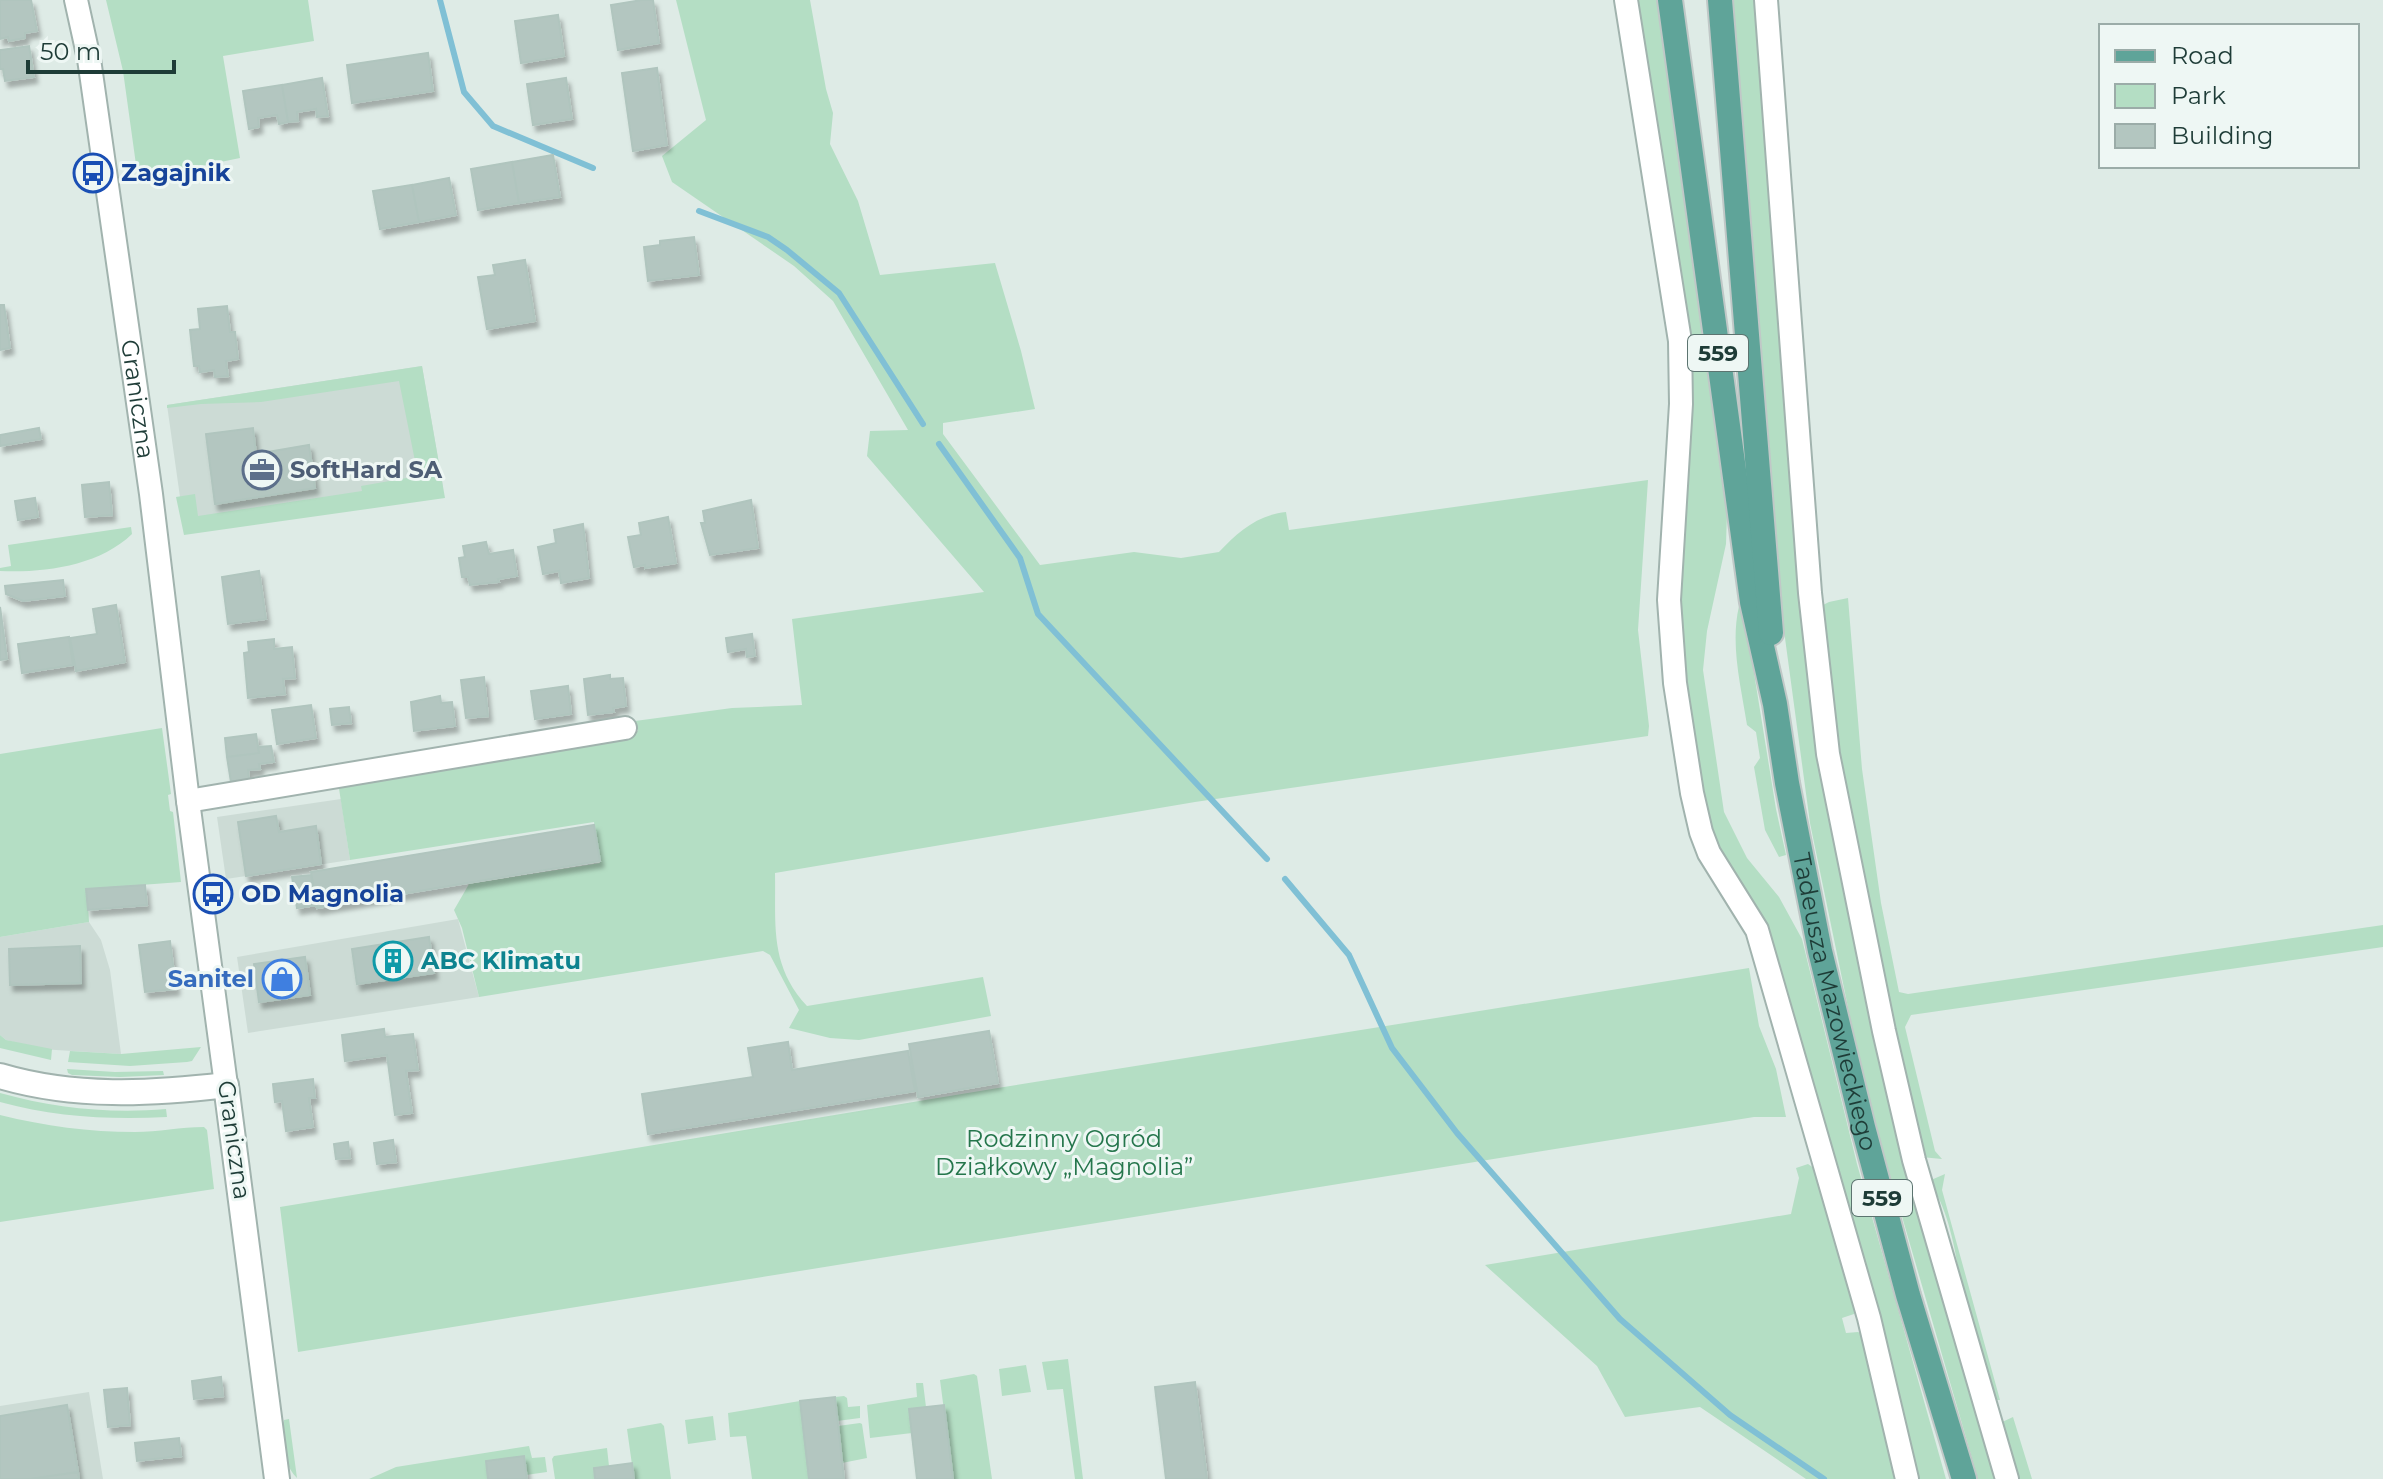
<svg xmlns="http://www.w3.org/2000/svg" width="2383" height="1479" font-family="Montserrat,sans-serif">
	<defs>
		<filter id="shadow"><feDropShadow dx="3.5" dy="6" stdDeviation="2" flood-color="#0004"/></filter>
	</defs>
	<rect width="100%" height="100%" fill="#deebe6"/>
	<path fill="#ccdbd5" d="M422,366L443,487L202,527L182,511L167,405Z
		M341,799L350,860L226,879L217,817Z
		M458,919L479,997L248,1033L237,957Z
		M89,922L101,940L110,970L121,1054L40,1049L6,1040L0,1035V937Z
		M89,1392L103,1479H0V1406Z"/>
	<path fill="#b4dec4" d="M106,0H308L314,41L223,56L240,158L138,179L123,71Z
		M676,0H810L826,89L833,113L830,144L858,201L880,275L995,263L1021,351L1035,409L943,423V434L1040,565L1134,552L1181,558L1219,552C1238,532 1257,515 1286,512L1289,530L1648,480L1638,630L1649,726L1648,736L1195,802L775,873C776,924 769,965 807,1006L983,977L991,1016L859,1040L830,1038L789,1028L799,1010L770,955L763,951L479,997L462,928L454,910L469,884L600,863L594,822L350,860L338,782L638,731L635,721L732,708L802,705L792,619L984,592L867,456L870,431L908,430L833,301L794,266L672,182L662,156L706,120Z
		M1633,0H1661L1727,513L1726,544L1707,631L1703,670L1724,812L1747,858L1779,897L1802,939L1857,1164L1946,1479H1916L1794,1038L1712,843L1693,757L1677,603L1688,397Z
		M1730,0H1758L1808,660L1999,1479H1978L1881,1144L1857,1051L1810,823L1780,601Z
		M422,366L445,498L184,535L176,497L195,494L198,516L362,491L361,486L418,476L399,381L261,402L201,404L167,408V405Z
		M131,527L132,534C99,566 44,573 0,571V568L11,566L8,545Z
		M1848,598L1862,769L1881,903L1899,992L1908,994L2383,925V947L1911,1015L1905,1027L1935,1151L1942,1159L1921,1157L1844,795L1821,606L1829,602Z
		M1743,605L1776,809L1786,855L1779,857L1765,830L1754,767L1760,758L1756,732L1747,725C1741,686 1730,645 1739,606Z
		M162,728L171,794L168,795L170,811L173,812L181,882L87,889L89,922L0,937V754Z
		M1749,968L1759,1026L1776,1069L1786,1117H1754L298,1352L280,1207L1004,1087Z
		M0,1035L6,1040L52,1049L51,1060L0,1048Z
		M201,1047L192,1061L187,1062L130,1066L68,1062L70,1051L121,1054Z
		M67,1069L115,1072L163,1071L164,1075L120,1077L72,1075L68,1073Z
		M0,1093C54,1108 110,1114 166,1109L167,1117C110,1120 55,1117 0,1102Z
		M0,1115C45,1126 89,1132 135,1132C158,1132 181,1127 204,1127L207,1130L214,1189L0,1222Z
		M1808,1164L1818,1171L1858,1306L1854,1314L1842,1318L1846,1333L1858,1332L1867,1336L1899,1479H1806L1700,1407L1625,1417L1597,1366L1485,1265L1791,1214L1799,1178L1796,1168Z
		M1945,1174L1942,1190L2000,1400H1996L1991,1396L1959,1282C1959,1261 1946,1201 1931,1187V1180Z
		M1068,1359L1083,1479H1075L1063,1389L1047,1390L1042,1362Z
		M1026,1365L1031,1392L1002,1396L999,1369Z
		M974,1374L977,1376L992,1479H953L940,1380Z
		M916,1383H923L926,1407L909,1409L912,1433L870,1438L867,1405L917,1397Z
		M844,1396L847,1398L848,1407L860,1406V1418L837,1421L835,1397Z
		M800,1401L809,1479H752L746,1436L730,1437L728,1413Z
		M713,1416L716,1440L688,1444L685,1420Z
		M2013,1417L2032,1479H2015L2000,1423Z
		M289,1419L297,1478C284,1466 279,1437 284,1420Z
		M661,1423L664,1426L671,1479H634L627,1429Z
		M860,1423L862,1424L867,1458L842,1463L838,1426Z
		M529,1446L532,1458L545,1457L547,1472L526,1475L523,1456L486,1461L488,1479H369L396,1467Z
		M607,1448L609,1466L594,1468L595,1479H555L552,1459L554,1456Z"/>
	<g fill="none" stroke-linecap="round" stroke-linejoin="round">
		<path stroke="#80c0d5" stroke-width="6" d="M440,0L464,92L493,126L593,168
			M699,211L768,237L787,250L839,293L923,424
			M939,444L1020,558L1038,614L1267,859
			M1285,879L1349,955L1392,1048L1457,1133L1620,1319L1730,1415L1824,1479"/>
	</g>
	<path fill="#b3c6c0" stroke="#b0c5be" stroke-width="2" filter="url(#shadow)" d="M0,0H31L37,31L25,33V38L9,41L8,37L0,39Z
		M642,0H653L659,43L618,50L611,5Z
		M558,15L564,56L521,63L515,21Z
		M29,46L34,77L5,81L3,69H0V50Z
		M428,53L433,91L352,103L347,65Z
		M657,68L667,145L633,151L622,73Z
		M322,78L328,116L317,117L316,109L297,112L298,121L288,122L282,85Z
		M566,78L572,119L533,125L527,84Z
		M282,85L288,122L279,124L277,115L258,118L259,127L249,129L243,91Z
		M553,155L560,197L519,203L512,162Z
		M512,162L519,203L478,210L471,169Z
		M449,178L456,215L419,222L412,185Z
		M412,185L419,222L380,229L373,191Z
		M694,237L699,275L648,281L644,247L660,245V241Z
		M525,260L535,321L487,329L478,277L495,275L493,265Z
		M0,305H4L10,348L0,350Z
		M227,306L230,332H235L238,359L226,361L228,376L215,377L214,370L200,372L199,366H194L190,330L200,329L198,309Z
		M39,428L41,439L0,446V435Z
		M253,428L256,454L309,445L315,488L215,504L206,434Z
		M109,482L112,515L85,517L82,485Z
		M35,498L38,517L18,520L15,501Z
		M751,500L758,548L710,555L701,523H705L703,511Z
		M668,517L676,563L645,568V565L634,567L628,537L641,535L639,523Z
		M583,524L589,578L561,583L559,571L543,574L538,547L556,543L554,530Z
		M486,542L489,554L513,550L517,576L498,579L499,582L470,585L468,577H462L459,558L465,557L463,546Z
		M259,571L266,619L228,624L222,577Z
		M63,580L65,596L23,601L6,594L5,586Z
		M116,605L125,662L76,671L70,638L97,634L93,609Z
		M0,607L7,659L0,660Z
		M752,634L755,656L747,657L746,649L728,652L726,638Z
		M69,637L73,665L22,673L18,644Z
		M274,639V649L292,647L295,678L283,679L285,694L248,698L244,653L249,652L248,642Z
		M610,675V679L623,678L626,706L613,708L614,712L588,715L584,679Z
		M484,677L488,716L466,718L461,680Z
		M568,686L571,714L535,719L531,691Z
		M440,696L441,703L452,702L455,726L414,731L411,702Z
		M311,705L316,738L277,744L272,710Z
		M349,707L351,723L332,725L330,709Z
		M256,734L259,753L227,757L225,738Z
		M271,746L274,762L259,764L260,769L248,770L249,779L231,782L227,757L259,753L258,747Z
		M276,816L279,832L316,826L321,864L246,876L238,822Z
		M594,825L600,861L317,908L311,872Z
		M311,875L317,905L297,908L292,877Z
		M145,885L147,905L88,910L86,889Z
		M429,937L434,973L357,984L352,949Z
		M170,941L176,989L145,992L139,945Z
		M80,946L81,983L10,985L9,949Z
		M305,957L310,995L259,1002L254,964Z
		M384,1029L385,1037L413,1034L418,1070L406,1071L412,1113L395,1115L387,1055L345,1061L342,1035Z
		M989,1031L998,1083L918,1097L909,1044Z
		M788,1042L792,1070L908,1051L915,1091L648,1134L642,1094L753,1077L748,1048Z
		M313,1079L315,1098H309L313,1127L286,1131L282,1101L275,1102L273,1084Z
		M393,1140L396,1162L377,1164L374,1143Z
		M348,1142L350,1158L336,1159L334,1144Z
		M221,1377L223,1396L194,1399L192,1381Z
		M1195,1382L1207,1479H1166L1155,1387Z
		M127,1388L130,1425L108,1427L104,1390Z
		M835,1397L844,1479H809L800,1401Z
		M67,1405L78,1472L30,1479H0V1416Z
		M944,1405L953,1479H917L909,1409Z
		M179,1438L181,1456L137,1461L135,1443Z
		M524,1456L527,1479H488L486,1461Z
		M632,1463L634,1479H595L594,1468Z
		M78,1472L79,1479H30Z"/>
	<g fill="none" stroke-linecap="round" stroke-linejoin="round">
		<defs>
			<g id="minor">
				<path id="s1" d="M76,0L89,59L151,494L188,801L226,1085"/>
				<path d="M1626,0L1680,341L1681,404L1669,600L1675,683L1692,793L1701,832L1709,853L1757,930L1869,1318L1907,1479"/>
				<path d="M1766,0L1810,593L1828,754L1884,1031L1914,1160L2007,1479"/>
				<path d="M188,801L625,728"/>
			</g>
			<path id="tertiary" d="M0,1076C74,1098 151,1094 226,1085L277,1479"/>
			<g id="primary">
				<path id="s2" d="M1670,0L1752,602L1775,704L1787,783L1820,951L1863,1127L1908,1295L1964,1479"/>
				<path d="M1720,0L1771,633"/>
			</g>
		</defs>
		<use href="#minor" stroke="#a1b3ae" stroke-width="26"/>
		<use href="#tertiary" stroke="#a1b3ae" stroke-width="28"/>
		<use href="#primary" stroke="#c0c8c7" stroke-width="28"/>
		<use href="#minor" stroke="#fff" stroke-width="22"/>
		<use href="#tertiary" stroke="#fff" stroke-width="24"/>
		<use href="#primary" stroke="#5fa499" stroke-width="24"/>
	</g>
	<defs>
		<symbol id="bus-ring" viewBox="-11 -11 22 22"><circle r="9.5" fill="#eef7f4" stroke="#1a4fb4" stroke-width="1.5"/><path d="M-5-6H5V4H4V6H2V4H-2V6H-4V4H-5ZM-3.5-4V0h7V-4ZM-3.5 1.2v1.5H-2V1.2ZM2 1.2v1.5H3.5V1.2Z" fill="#1a4fb4"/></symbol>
		<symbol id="office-ring" viewBox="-11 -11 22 22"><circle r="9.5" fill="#eef7f4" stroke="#5c6f8a" stroke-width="1.5"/><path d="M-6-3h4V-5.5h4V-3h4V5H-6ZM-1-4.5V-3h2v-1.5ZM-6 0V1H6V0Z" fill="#5c6f8a"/></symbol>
		<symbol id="building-ring" viewBox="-11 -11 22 22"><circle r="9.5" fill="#eef7f4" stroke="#0f9aa8" stroke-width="1.5"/><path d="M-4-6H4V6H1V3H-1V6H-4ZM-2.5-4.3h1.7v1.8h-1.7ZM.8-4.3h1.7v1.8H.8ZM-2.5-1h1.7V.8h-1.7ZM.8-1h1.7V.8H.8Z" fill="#0f9aa8"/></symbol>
		<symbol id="shop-ring" viewBox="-11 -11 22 22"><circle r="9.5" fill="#eef7f4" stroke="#3f7fe0" stroke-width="1.5"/><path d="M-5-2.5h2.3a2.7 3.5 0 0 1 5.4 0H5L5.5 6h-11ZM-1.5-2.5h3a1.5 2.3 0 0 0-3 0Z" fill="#3f7fe0"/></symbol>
	</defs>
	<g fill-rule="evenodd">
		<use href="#bus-ring" x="71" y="151" width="44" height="44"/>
		<use href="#office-ring" x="240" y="448" width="44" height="44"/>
		<use href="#bus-ring" x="191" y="872" width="44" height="44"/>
		<use href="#building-ring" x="371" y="939" width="44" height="44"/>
		<use href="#shop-ring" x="260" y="957" width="44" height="44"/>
	</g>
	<g text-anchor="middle" stroke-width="6" stroke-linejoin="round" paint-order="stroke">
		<g fill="#eef7f4" stroke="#5c7470" stroke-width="2">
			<rect x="1688" y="335" width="60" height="36" rx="6"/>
			<rect x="1852" y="1180" width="60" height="36" rx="6"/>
		</g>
		<g font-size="22" font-weight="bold" fill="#1e3c37">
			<text x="1718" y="361">559</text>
			<text x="1882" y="1206">559</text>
		</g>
		<g font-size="24" font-weight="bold" fill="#164399" stroke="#eef7f4" text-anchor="start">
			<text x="121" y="181">Zagajnik</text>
			<text x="241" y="902">OD Magnolia</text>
		</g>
		<g font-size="24" fill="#1e3c37" stroke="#eef7f4">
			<text dy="8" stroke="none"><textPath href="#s1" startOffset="404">Graniczna</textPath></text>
			<text dy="8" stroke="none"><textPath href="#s2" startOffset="1016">Tadeusza Mazowieckiego</textPath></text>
			<text transform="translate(234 1140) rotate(82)" y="8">Graniczna</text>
		</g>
		<g font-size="24" font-weight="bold" fill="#4e5e75" stroke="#eef7f4" text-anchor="start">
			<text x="290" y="478">SoftHard SA</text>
		</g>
		<g font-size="24" font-weight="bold" fill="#0d838f" stroke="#eef7f4" text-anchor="start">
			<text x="421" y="969">ABC Klimatu</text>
		</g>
		<g font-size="24" font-weight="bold" fill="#366cbe" stroke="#eef7f4" text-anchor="end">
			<text x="254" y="987">Sanitel</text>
		</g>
		<g font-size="24" fill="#25764c" stroke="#eef7f4">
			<text x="1064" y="1147">Rodzinny Ogród<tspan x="1064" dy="28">Działkowy „Magnolia”</tspan></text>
		</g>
	</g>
	<rect x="2099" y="24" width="260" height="144" fill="#eef7f4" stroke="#9baca8" stroke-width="2"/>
	<rect x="2115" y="50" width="40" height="12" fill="#5fa499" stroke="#9baca8" stroke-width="2"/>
	<text x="2171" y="64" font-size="24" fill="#1e3c37">Road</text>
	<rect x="2115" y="84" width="40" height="24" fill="#b4dec4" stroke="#9baca8" stroke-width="2"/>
	<text x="2171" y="104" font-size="24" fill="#1e3c37">Park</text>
	<rect x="2115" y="124" width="40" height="24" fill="#b3c6c0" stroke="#9baca8" stroke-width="2"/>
	<text x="2171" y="144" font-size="24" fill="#1e3c37">Building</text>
	<path d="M28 60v12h146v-12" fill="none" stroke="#1e3c37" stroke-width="4"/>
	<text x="40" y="60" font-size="24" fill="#1e3c37" stroke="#eef7f4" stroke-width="6" paint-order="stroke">50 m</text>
</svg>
